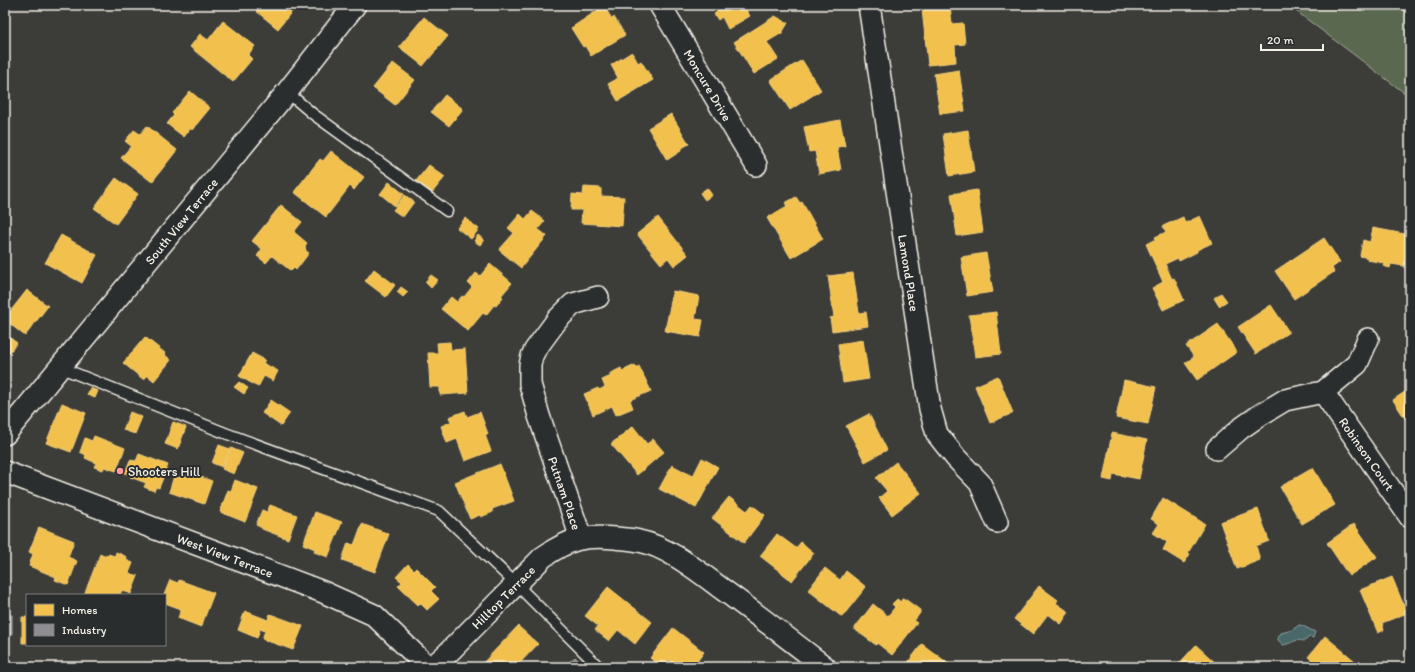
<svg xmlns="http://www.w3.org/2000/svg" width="1415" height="672" font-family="Itim,sans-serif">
	<rect width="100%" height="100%" fill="#3c3c38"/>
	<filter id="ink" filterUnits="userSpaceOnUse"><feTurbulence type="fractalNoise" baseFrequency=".025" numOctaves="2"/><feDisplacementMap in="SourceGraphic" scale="8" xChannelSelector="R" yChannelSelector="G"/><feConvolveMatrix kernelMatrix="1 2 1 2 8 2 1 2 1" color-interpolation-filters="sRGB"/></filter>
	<g filter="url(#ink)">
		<path fill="#5a6850" stroke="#a7ac9c" d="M1288,5H1410V97Z"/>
		<path fill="#4a686b" stroke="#8e9f9d" d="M1299,625H1301L1315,632L1313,638L1309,637L1305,641C1291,639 1295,643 1283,645L1278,640V637L1281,633L1292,630Z"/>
		<path fill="#f2c14e" stroke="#f3cf7c" d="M262,5H297L278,29L256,11Z
			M713,5H743L750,16L728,29L722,17L718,20L714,14L717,12Z
			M604,6L612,19L614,17L625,35L591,56L585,46L583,47L571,28Z
			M950,6L952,24L963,23L965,44L955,45L956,62L928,65L922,9Z
			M775,16L788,23L782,33L767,42L778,59L754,74L734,42Z
			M424,17L448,36L423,66L399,47Z
			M223,21L255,46L248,55L252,59L233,82L190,47L200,34L208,40Z
			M632,52L638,63L641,61L653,80L618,101L608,84L618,78L611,65Z
			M802,60L821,90L790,110L770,80Z
			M393,63L415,80L395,105L373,88Z
			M959,70L965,111L940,114L934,74Z
			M190,91L210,108L192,130L191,128L184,137L167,124L174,115L172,113Z
			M445,95L463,109L449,126L431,112Z
			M671,114L689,144L680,149L681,151L667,160L648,128Z
			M840,120L845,146L837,147L841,170L819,174L815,151L809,152L804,127Z
			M147,126L177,150L152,182L121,158L131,146L125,141L134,130L140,134Z
			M968,130L974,172L949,176L943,134Z
			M331,151L364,177L354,190L350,186L326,217L294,192L320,159L323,161Z
			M429,165L445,177L431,194L416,181Z
			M116,178L138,194L116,224L94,208Z
			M389,182L404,194L395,206L380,194Z
			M584,187L601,188V196L624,197L622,226L581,223L582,210H571L572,194L583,195Z
			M707,188L712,195L705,200L700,193Z
			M977,190L983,232L957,236L951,194Z
			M405,195L414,202L403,217L393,210Z
			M796,197L800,203L802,202L823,239L791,258L767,218L787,206L785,203Z
			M281,205L302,222L294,232L307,243L305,246L306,251L309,253L296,270L294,268L291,271L272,256L266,263L257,256L262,249L252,241Z
			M532,211L545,221L538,229L547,236L521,268L499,250L514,233L508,228L520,214L525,219Z
			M1200,216L1212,243L1197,250V252L1179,261L1178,258L1165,264L1172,279L1174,278L1184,300L1163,310L1152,288L1163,282L1146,244L1156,239L1155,237L1166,232L1163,226L1183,217L1185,223Z
			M658,217L688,255L674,266L668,258L661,264L637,234Z
			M465,218L479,229L471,239L457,228Z
			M1373,228L1410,235L1404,266L1391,264L1390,268L1383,266L1384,263L1367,260L1368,258L1360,256L1363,240L1370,242Z
			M61,235L97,255L82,283L45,263Z
			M478,235L484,240L480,245L474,241Z
			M1324,238L1340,262L1332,268L1334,272L1294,299L1275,271Z
			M986,253L993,292L967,296L961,257Z
			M490,264L512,283L501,296L503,297L496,306L494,305L486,315L483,313L468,331L441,309L451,297L457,302L462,296L464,297L472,287L468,283L476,273L480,276Z
			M374,269L395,285L386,297L365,281Z
			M853,273L859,313L866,312L868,326L832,331L830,318L834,317L828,276Z
			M431,275L438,280L431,288L425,282Z
			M401,287L408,292L403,297L397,292Z
			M27,290L48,306L25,336L5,320V318Z
			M673,291L699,296L695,319L703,320L700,337L665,331Z
			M1221,293L1227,301L1219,306L1214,298Z
			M1271,305L1289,332L1256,354L1238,327Z
			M996,312L1001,354L975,357L969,315Z
			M1218,324L1237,352L1197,380L1185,363L1194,357L1186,346Z
			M5,334L17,343L5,358Z
			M145,337L165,353L164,354L171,360L154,381L147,375L144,380L123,363Z
			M863,340L869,379L843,383L838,344Z
			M450,342L451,350L465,349L468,393L440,395V387H430L428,353H438L437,343Z
			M252,353L265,360L263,363L278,371L273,381L264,376L258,387L239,376Z
			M635,365L636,368L639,366L651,391L630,400L633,408L616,415L612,406L593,415L584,394L598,388L599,390L605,387L602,380L611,376L609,374L621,368L622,371Z
			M998,376L1013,413L990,423L975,386Z
			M1124,380L1156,387L1148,424L1116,418Z
			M239,382L248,388L244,394L234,387Z
			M90,388L98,391L95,398L87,395Z
			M1409,389L1410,391V426L1393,400Z
			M271,400L290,413L281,426L262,413Z
			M62,403L86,413L71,452L46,443Z
			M465,411L467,417L480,412L488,434L485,435L491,451L465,461L457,439L447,443L441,426L451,422L449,417Z
			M130,412L142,417L135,434L123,430Z
			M869,414L887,450L865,462L846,426Z
			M173,422L186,427L178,449L165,444Z
			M633,426L647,444L653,439L664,452L637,475L611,444Z
			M1112,433L1147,440L1139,479L1113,474L1112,481L1103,479Z
			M94,436L125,448L116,471L104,467L103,470L94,467L96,463L85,458L86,455L80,452L85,438L92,441Z
			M219,445L230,449L222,467L212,463Z
			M231,448L243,453L234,474L222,469Z
			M139,454L168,465L159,488L156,487L154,491L144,487L146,483L130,477L131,475L125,473L130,460L136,461Z
			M702,458L718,467L696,508L659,489L672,465L693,476Z
			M896,462L921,493L892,515L879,498L887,491L876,478Z
			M500,464L514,501L492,509L493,512L481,517L480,515L470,519L455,482Z
			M1313,468L1335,505L1302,524L1280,487Z
			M182,470L212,481L204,504L169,492L174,476L180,478Z
			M235,480L258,489L245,522L220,512L228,490L231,491Z
			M729,497L747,511L752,505L765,515L744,543L712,518Z
			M1163,498L1205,524L1188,553L1190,554L1184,563L1163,550L1167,542L1153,533L1159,524L1151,519Z
			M270,505L297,515L288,539L262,529V528L256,525L262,510L267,512Z
			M1258,509L1269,541L1256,546L1260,560L1237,569L1220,522Z
			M315,512L342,522L328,557L314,552L315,549L303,544Z
			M362,524L389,534L375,572L342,560L348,543L354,545Z
			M1354,524L1377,557L1349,576L1327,543Z
			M39,527L74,541L68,557L77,561L68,585L55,580L56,577L29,566L33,554L29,552Z
			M777,534L796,548L801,542L814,553L792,581L760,556Z
			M116,552L127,557L126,560L133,563L129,573L138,576L131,594L122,590L120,595H84L100,554L107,556L108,554L115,556Z
			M408,564L414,570L416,568L435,587L431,591L439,599L427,610L420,603L418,605L398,586L402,582L396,577Z
			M825,568L840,580L846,571L866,587L842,617L808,590Z
			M1392,577L1407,613L1382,623L1384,630L1378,633L1360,590Z
			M170,580L178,583L179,580L214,593L201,627L178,618L181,609L165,603L164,595Z
			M1039,586L1058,600L1056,603L1069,612L1061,624L1048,614L1033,634L1014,619Z
			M608,587L652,622L635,644L618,630L609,641L595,630L598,626L585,616Z
			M897,599L901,602L902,599H905L920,610V613L914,621L917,623L892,655L877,643L876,645L854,629L873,604L888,616L895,607L892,604Z
			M245,611L268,620L270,614L303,626L293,650L262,639L265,631L260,629L257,638L238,630Z
			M22,617H27V643H22Z
			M518,626L538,644L516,667H482L481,665Z
			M673,628L704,652L693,667H678L669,660L664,667H661L650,658Z
			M1325,636L1361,666L1360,667H1311L1309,665L1312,660L1308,657Z
			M922,644L953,667H908L906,665Z
			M1196,645L1220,667H1176Z"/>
		<path fill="#8d8d92" stroke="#acabac" d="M5,615H12V634H5Z
			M575,657L585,667H568L566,665Z"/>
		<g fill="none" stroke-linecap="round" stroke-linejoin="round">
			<defs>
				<path id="service" d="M287,92L313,114L447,211
					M59,367L225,433L439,511L516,584L599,667"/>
				<path id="minor" d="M660,5L756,165
					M869,5L930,409L937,434L956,458L980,483L997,522
					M1323,392L1410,517
					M5,434L287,92L355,5
					M1217,449L1240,429L1260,415L1285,400L1323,392L1357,364L1368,339
					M5,472L323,592L374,615L428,667
					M581,538L539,416L530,384V365L532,356L535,350L557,320L573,304L598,297
					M432,667L447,654L543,557C569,539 584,535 615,538C623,539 631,539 639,541C671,547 706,578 733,597C764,620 794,643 825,667"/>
			</defs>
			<use href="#service" stroke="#f4f1e8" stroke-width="13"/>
			<use href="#minor" stroke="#f4f1e8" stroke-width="24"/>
			<use href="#service" stroke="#2a2d2e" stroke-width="10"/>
			<use href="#minor" stroke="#2a2d2e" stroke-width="21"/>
		</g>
	</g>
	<circle fill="#ff9aa2" stroke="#2a2d2e" stroke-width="1.5" cx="120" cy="471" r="4"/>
	<g text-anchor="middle" stroke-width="4" stroke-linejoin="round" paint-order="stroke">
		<g font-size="13" fill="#f4f1e8" stroke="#2a2d2e">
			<text transform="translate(708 85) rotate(59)" y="5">Moncure Drive</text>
			<text transform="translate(181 221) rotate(-51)" y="5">South View Terrace</text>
			<text transform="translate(909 273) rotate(81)" y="5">Lamond Place</text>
			<text transform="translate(1367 454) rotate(55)" y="5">Robinson Court</text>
			<text transform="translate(565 493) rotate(71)" y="5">Putnam Place</text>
			<text transform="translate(225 555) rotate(21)" y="5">West View Terrace</text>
			<text transform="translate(503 597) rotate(-45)" y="5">Hilltop Terrace</text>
		</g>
		<g font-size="13" fill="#f4f1e8" stroke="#2a2d2e" text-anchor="start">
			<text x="128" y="476">Shooters Hill</text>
		</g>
	</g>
	<rect width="1415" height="672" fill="none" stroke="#2a2d2e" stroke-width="20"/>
	<rect x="10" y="10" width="1395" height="652" fill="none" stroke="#f4f1e8" stroke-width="1.5" filter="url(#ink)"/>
	<rect x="26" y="594" width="140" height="52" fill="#2a2d2e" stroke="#7b7b78"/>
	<rect x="34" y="604" width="20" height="12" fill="#f2c14e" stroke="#7b7b78"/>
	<text x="62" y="614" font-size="12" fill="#f4f1e8">Homes</text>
	<rect x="34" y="624" width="20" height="12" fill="#8d8d92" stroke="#7b7b78"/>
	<text x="62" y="634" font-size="12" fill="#f4f1e8">Industry</text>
	<path d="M1261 44v6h62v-6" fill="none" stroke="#f4f1e8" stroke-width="2"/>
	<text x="1267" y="44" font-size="12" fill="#f4f1e8" stroke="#2a2d2e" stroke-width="3" paint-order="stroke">20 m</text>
</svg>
